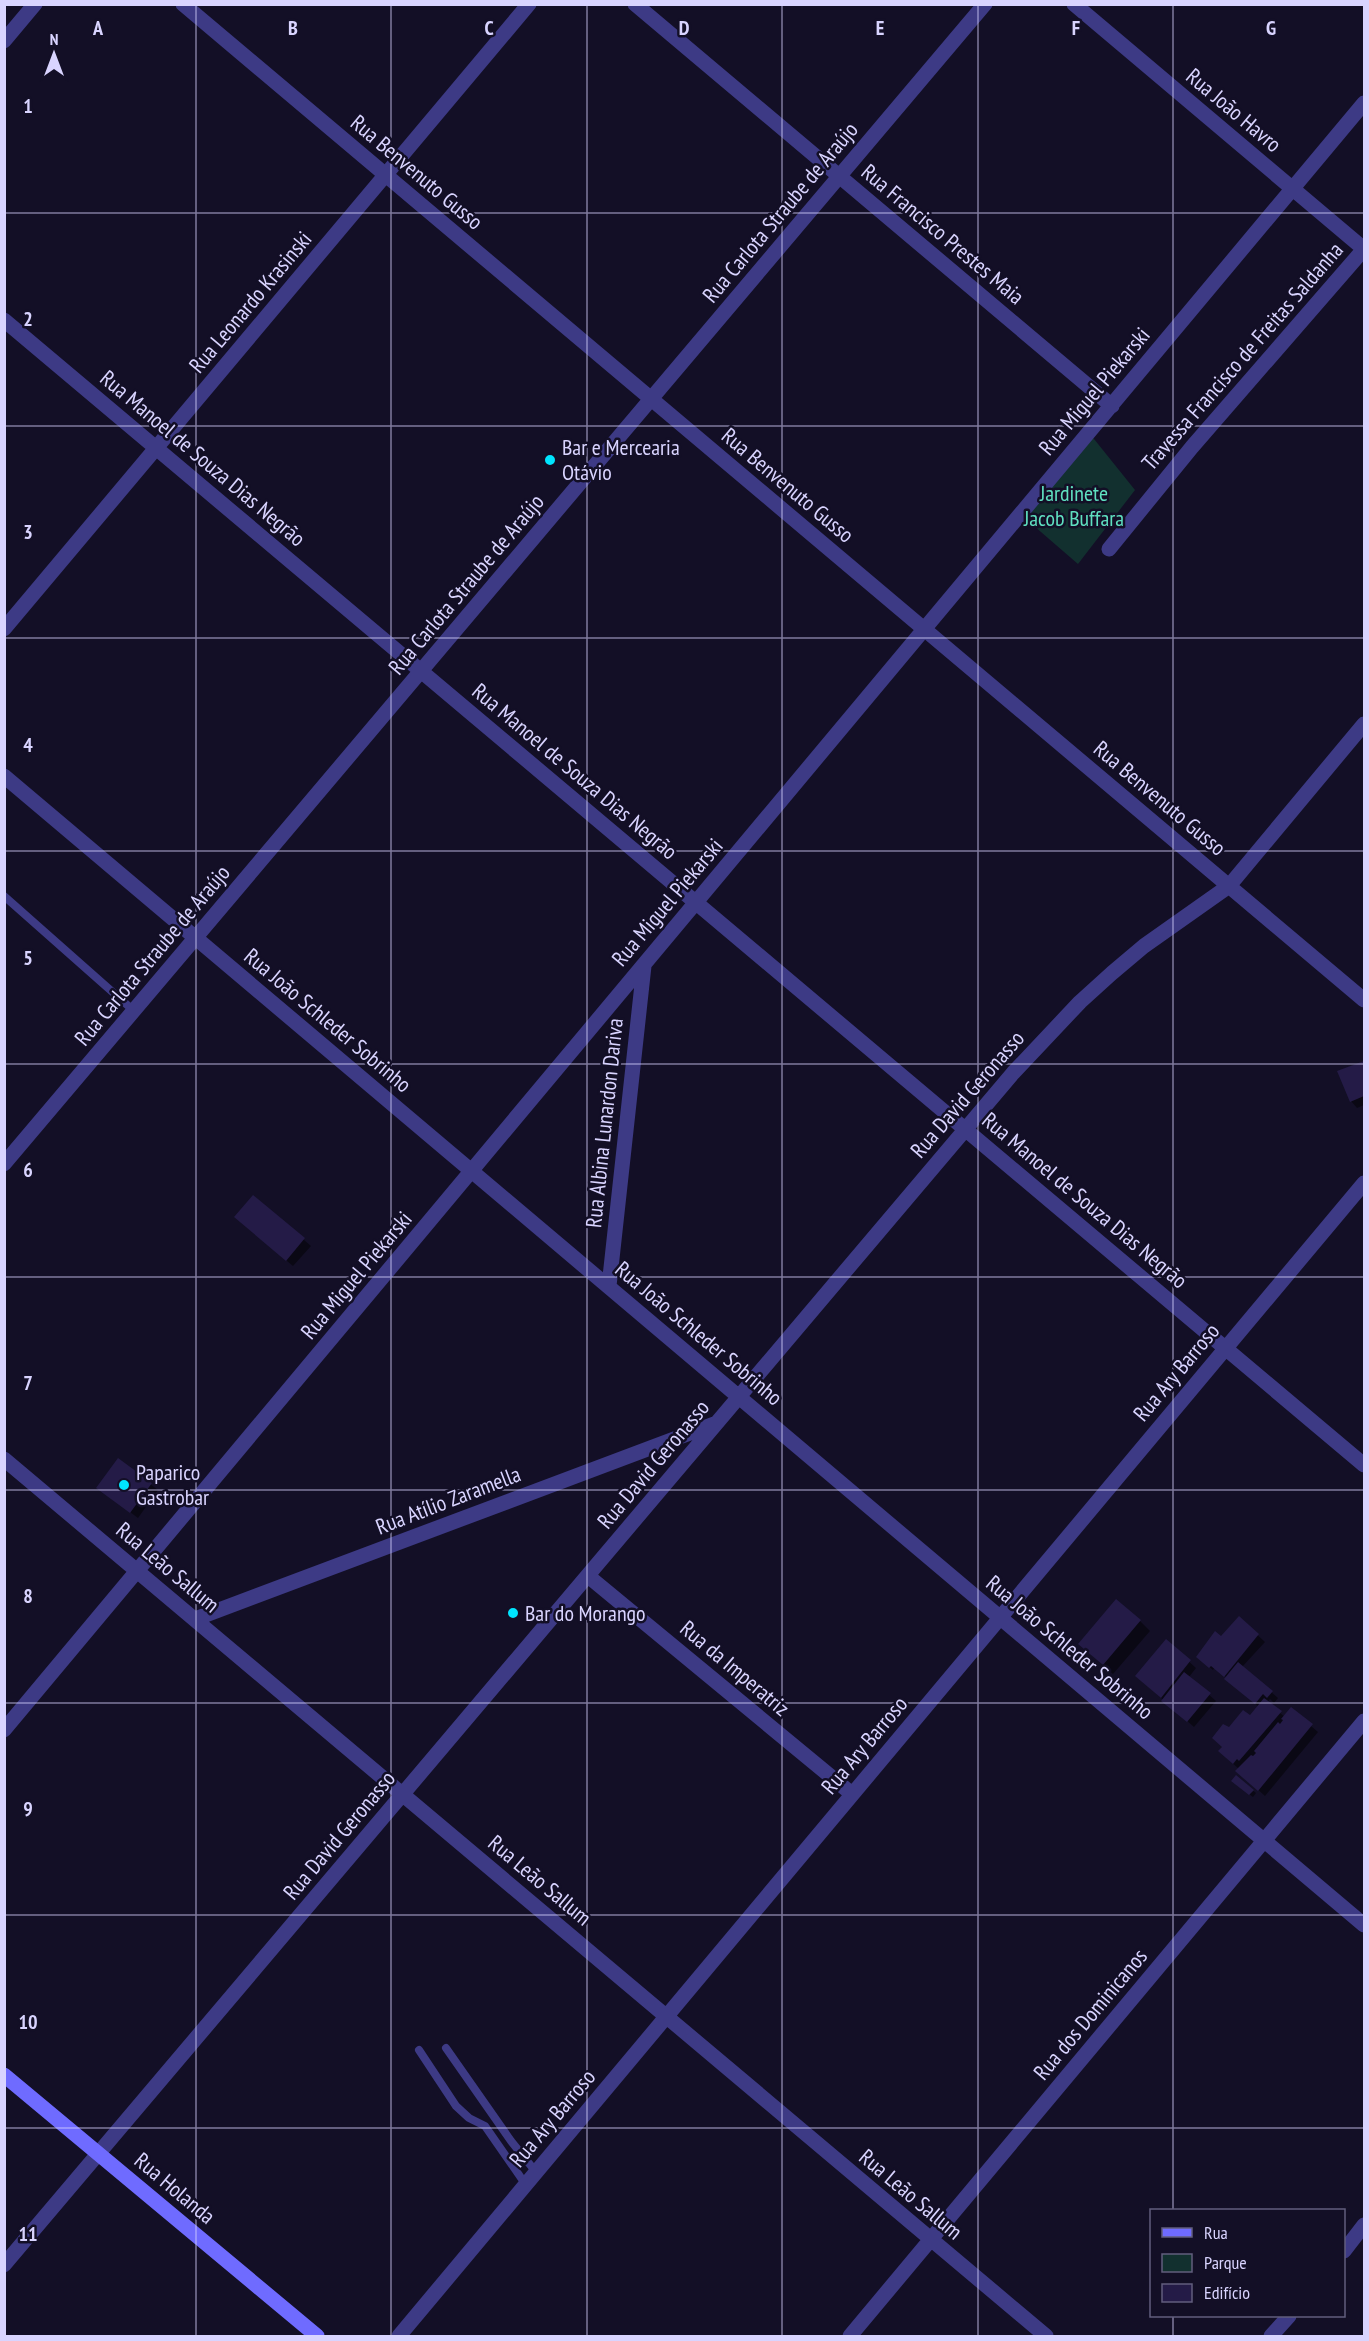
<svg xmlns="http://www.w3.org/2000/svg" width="1369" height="2341" font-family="'PT Sans Narrow',sans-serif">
	<rect width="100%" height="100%" fill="#130f26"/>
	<path fill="#12302f" d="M1086,429L1135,490L1078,564L1019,513Z"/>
	<path fill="#0007" d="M1364,1062V1105L1357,1108L1351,1101L1339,1072Z
		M254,1197L311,1246L293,1266L243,1224Z
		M118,1460L158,1490L138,1518L98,1488Z
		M1239,1618L1265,1642L1242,1667L1278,1698L1274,1703L1270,1699L1267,1703L1285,1717L1291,1709L1318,1732L1265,1796L1244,1777L1239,1769L1230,1761L1223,1747L1230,1729L1250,1717L1259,1707L1215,1667L1213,1670L1198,1657L1221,1638Z
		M1140,1621L1150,1631L1113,1674L1080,1644Z
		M1166,1641L1196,1668L1189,1677L1216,1701L1194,1727L1143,1682Z
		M1237,1777L1256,1793L1253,1797L1236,1784Z"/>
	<path fill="#241b47" d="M1364,1061L1363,1087L1364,1096L1350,1102L1337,1071Z
		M253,1195L305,1238L286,1261L234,1217Z
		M118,1458L152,1483L130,1513L96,1488Z
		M1116,1599L1141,1620L1103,1665L1078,1644Z
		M1239,1616L1259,1634L1224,1677L1211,1666L1209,1668L1196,1657L1215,1631L1221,1636Z
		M1166,1639L1191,1660L1161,1698L1135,1676Z
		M1238,1662L1273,1691L1267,1698L1263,1694L1255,1704L1224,1679Z
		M1184,1672L1211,1693L1187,1722L1161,1701Z
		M1264,1698L1282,1711L1239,1761L1237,1759L1233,1764L1218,1751L1222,1747L1212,1738L1223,1724L1229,1727L1243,1710L1250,1715Z
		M1291,1707L1313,1724L1258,1791L1235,1771L1251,1755L1253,1756L1256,1753L1254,1751L1278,1722L1280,1724L1283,1720L1281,1719Z
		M1236,1775L1254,1790L1249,1795L1231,1781Z"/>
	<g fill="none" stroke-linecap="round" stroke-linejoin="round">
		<path stroke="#3d3a85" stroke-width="8" d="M4,896L134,1011
			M446,2048L511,2141L536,2172
			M419,2050L456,2106L469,2118L485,2126L526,2185"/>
		<path stroke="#3d3a85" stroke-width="15" d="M183,4L1364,1000
			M635,4L1112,406
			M1074,4L1364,249
			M4,41L35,4
			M4,320L1364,1465
			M1109,549L1192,447L1364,249
			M4,629L529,4
			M4,776L1364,1925
			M4,1164L985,4
			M609,1286L644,966
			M4,1459L1046,2336
			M588,1576L852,1794
			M195,1619L714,1424
			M4,1730L1364,103
			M4,2265L1013,1073L1080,1002L1112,973L1144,946L1229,886L1364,724
			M399,2336L1364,1183
			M850,2336L1364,1721"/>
		<path stroke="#3d3a85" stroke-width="15" d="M1344,2251L1364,2225
			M1271,2336L1289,2316"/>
		<path stroke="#6f6bff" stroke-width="15" d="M4,2075L317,2336"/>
	</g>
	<path fill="none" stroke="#d9d4ff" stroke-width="1.5" stroke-opacity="0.55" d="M196,4V2336M391,4V2336M587,4V2336M782,4V2336M978,4V2336M1173,4V2210M4,213H1364M4,426H1364M4,638H1364M4,851H1364M4,1064H1364M4,1277H1364M4,1490H1364M4,1703H1364M4,1915H1364M4,2128H1364M1173,2316V2336"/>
	<g fill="#00e5ff" stroke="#130f26" stroke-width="2">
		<circle cx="550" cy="460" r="6"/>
		<circle cx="124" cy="1485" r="6"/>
		<circle cx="513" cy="1613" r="6"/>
	</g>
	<g text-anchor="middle" stroke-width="5" stroke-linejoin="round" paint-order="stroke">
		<g font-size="22" fill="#d9d4ff" stroke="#130f26">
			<text transform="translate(1234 110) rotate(40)" y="8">Rua João Havro</text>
			<text transform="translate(417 172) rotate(40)" y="8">Rua Benvenuto Gusso</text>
			<text transform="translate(780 212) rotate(-50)" y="8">Rua Carlota Straube de Araújo</text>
			<text transform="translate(943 234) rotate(40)" y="8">Rua Francisco Prestes Maia</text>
			<text transform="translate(250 302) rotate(-50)" y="8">Rua Leonardo Krasinski</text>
			<text transform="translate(1242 356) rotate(-49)" y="8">Travessa Francisco de Freitas Saldanha</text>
			<text transform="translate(1094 391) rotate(-50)" y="8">Rua Miguel Piekarski</text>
			<text transform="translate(203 458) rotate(40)" y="8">Rua Manoel de Souza Dias Negrão</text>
			<text transform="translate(788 485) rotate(40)" y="8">Rua Benvenuto Gusso</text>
			<text transform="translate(466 584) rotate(-50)" y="8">Rua Carlota Straube de Araújo</text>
			<text transform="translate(575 771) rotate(40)" y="8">Rua Manoel de Souza Dias Negrão</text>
			<text transform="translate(1160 798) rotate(40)" y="8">Rua Benvenuto Gusso</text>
			<text transform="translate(667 902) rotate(-50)" y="8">Rua Miguel Piekarski</text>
			<text transform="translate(152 955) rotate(-50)" y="8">Rua Carlota Straube de Araújo</text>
			<text transform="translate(328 1020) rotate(40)" y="8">Rua João Schleder Sobrinho</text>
			<text transform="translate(967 1094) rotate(-49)" y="8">Rua David Geronasso</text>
			<text transform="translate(604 1123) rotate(-84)" y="8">Rua Albina Lunardon Dariva</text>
			<text transform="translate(1085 1200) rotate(40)" y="8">Rua Manoel de Souza Dias Negrão</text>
			<text transform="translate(356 1275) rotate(-50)" y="8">Rua Miguel Piekarski</text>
			<text transform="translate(699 1333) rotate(40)" y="8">Rua João Schleder Sobrinho</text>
			<text transform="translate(1176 1372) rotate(-50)" y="8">Rua Ary Barroso</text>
			<text transform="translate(653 1464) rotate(-50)" y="8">Rua David Geronasso</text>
			<text transform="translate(448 1500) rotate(-21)" y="8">Rua Atílio Zaramella</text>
			<text transform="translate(168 1567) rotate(40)" y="8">Rua Leão Sallum</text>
			<text transform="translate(1070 1647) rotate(40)" y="8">Rua João Schleder Sobrinho</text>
			<text transform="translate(735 1668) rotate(40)" y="8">Rua da Imperatriz</text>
			<text transform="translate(864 1745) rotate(-50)" y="8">Rua Ary Barroso</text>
			<text transform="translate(339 1835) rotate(-50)" y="8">Rua David Geronasso</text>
			<text transform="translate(540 1880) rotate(40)" y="8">Rua Leão Sallum</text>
			<text transform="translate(1090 2014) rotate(-50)" y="8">Rua dos Dominicanos</text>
			<text transform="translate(552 2118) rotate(-50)" y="8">Rua Ary Barroso</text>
			<text transform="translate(175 2188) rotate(40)" y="8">Rua Holanda</text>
			<text transform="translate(911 2194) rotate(40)" y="8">Rua Leão Sallum</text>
		</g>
		<g font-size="22" fill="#d9d4ff" stroke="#130f26" text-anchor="start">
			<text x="562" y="455">Bar e Mercearia<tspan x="562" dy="25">Otávio</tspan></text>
			<text x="136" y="1480">Paparico<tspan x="136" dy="25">Gastrobar</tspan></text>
			<text x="525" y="1621">Bar do Morango</text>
		</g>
		<g font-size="22" fill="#5fe0c0" stroke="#130f26">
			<text x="1074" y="501">Jardinete<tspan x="1074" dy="25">Jacob Buffara</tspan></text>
		</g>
	</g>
	<g font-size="20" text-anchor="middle" font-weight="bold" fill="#d9d4ff" stroke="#130f26" stroke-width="5" stroke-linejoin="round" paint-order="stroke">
		<text x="98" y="35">A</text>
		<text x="293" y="35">B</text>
		<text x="489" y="35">C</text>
		<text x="684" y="35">D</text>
		<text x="880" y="35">E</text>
		<text x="1076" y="35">F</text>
		<text x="1271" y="35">G</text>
		<text x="28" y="113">1</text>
		<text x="28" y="326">2</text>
		<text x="28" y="539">3</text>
		<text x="28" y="752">4</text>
		<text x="28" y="965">5</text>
		<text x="28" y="1177">6</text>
		<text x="28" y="1390">7</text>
		<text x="28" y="1603">8</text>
		<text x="28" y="1816">9</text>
		<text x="28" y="2029">10</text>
		<text x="28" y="2241">11</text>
	</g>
	<rect width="1369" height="2341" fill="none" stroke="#d9d4ff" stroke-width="12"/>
	<rect x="1150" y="2209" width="195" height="108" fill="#130f26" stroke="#625e7d" stroke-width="1.5"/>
	<rect x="1162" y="2228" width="30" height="9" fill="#6f6bff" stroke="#625e7d" stroke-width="1.5"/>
	<text x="1204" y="2239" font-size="18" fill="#d9d4ff">Rua</text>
	<rect x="1162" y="2254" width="30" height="18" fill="#12302f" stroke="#625e7d" stroke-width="1.5"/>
	<text x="1204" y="2269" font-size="18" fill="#d9d4ff">Parque</text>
	<rect x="1162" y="2284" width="30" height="18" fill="#241b47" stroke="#625e7d" stroke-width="1.5"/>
	<text x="1204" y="2299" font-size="18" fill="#d9d4ff">Edifício</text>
	<g transform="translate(54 54)" stroke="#130f26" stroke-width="4.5" paint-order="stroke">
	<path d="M0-4.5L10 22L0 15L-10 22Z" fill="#d9d4ff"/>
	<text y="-9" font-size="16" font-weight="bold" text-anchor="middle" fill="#d9d4ff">N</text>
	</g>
</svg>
